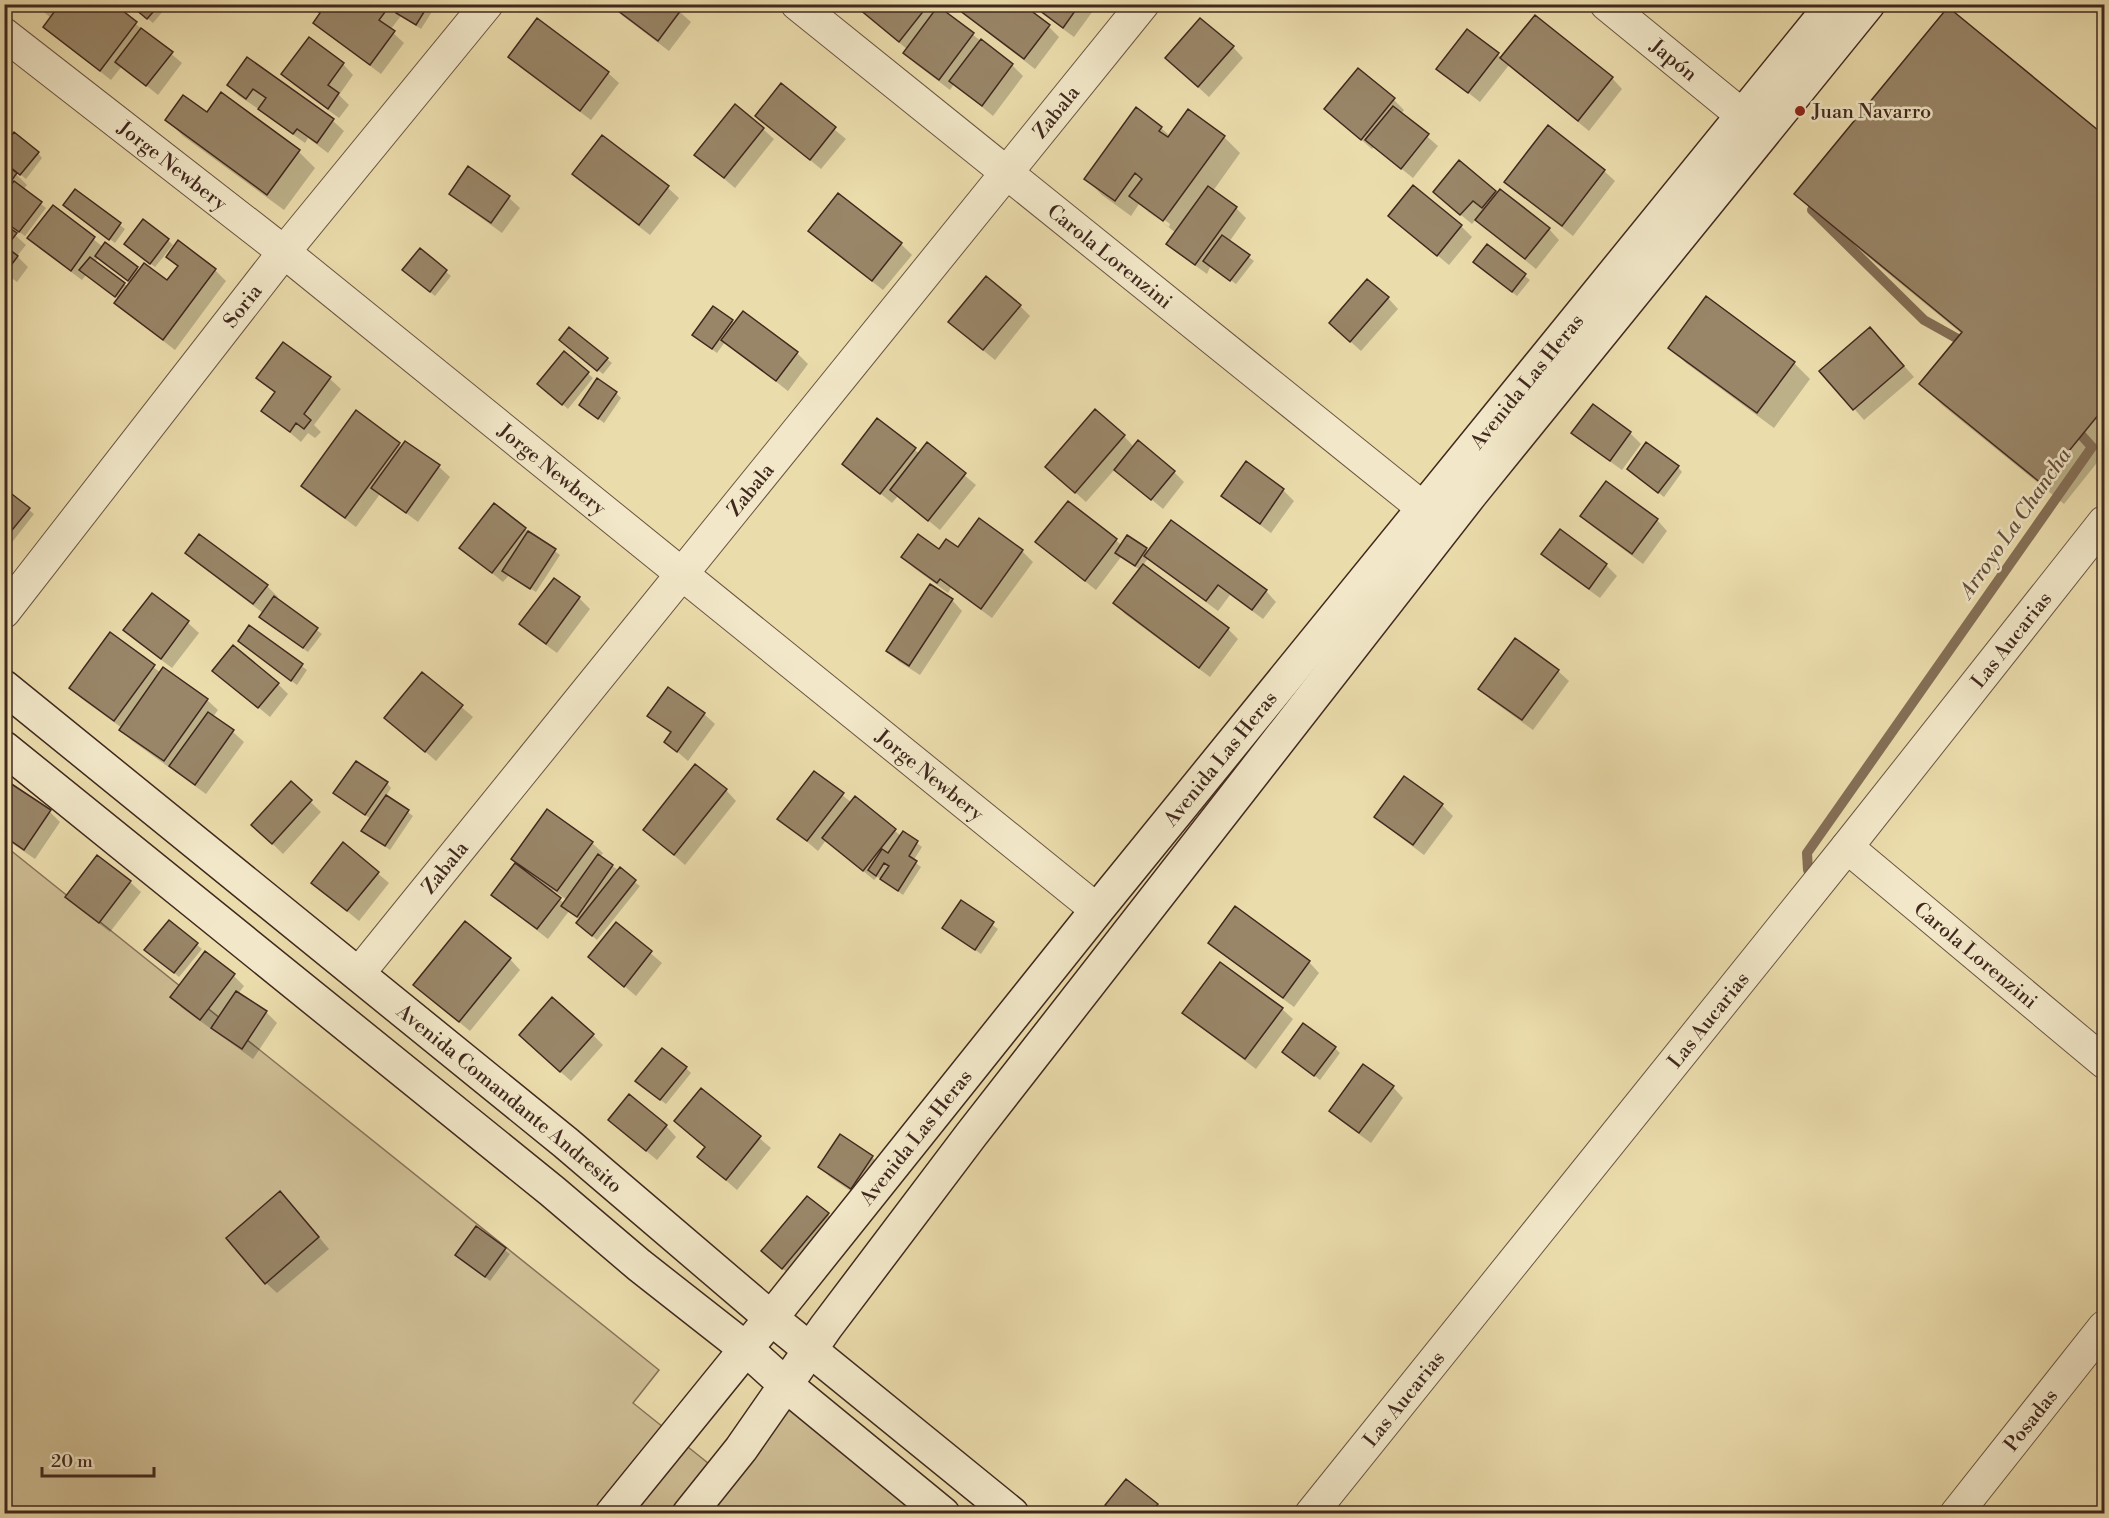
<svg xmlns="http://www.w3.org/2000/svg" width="2109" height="1518" font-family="'Libre Bodoni',serif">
	<rect width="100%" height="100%" fill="#ebdcac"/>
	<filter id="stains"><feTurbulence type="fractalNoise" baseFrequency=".00333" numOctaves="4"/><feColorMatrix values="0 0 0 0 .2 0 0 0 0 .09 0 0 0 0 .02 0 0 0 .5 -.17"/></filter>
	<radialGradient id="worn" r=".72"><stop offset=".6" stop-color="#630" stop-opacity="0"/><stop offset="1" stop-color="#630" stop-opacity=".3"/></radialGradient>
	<path fill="#cebd94" stroke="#887259" stroke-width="1.5" d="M4,845L659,1370L633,1403L718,1471L779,1397L921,1513H5Z"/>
	<path fill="#0003" fill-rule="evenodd" d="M34,4H112L182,63L158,95L122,66L111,80L55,37L45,27L51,18Z
		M130,4H169L153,23Z
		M310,4H399L401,7L403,4H437L421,29L401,16L390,30L404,43L381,74L326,33L315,23L321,15Z
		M607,4H671L691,22L669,51Z
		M853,4H933L1012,65L1023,76L993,116L954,84L950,90L916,64L905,53L908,50Z
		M951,4H1019L1049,27L1059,37L1035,69Z
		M1029,4H1098L1074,37Z
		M1750,4H1761L1758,10Z
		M1948,9L2104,137V454L2064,504L1942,405L1921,384L1962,334L1817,215L1796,194Z
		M1467,31L1502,58L1612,78L1622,89L1589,131L1509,65L1480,102L1438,69Z
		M1233,47L1243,58L1209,97L1178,69Z
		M510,57L608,73L619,83L591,120L521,68Z
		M247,59L333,121L344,131L328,153L308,138L305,143L271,119L259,107L257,108L239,96L228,85Z
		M343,64L353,75L339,95L349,105L339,118L294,85L283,74Z
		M1358,70L1394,100L1404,110L1401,114L1438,146L1413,178L1374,147L1372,149L1326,109Z
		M781,86L846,139L821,169L757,116Z
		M221,94L299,152L315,168L284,210L183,136L167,120L207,114Z
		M1189,111L1224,137L1240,153L1213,191L1236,208L1246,218L1229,242L1254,261L1236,284L1211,265L1207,274L1179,254L1168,244L1176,233L1139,204L1131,216L1102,195L1086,179L1161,128L1170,136ZM1147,207L1170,224L1169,227L1147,211Z
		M1548,127L1604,171L1615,181L1573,236L1517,192L1506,181Z
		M763,129L774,139L735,188L696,155Z
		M603,137L668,188L679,198L650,235L585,185L574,174Z
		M4,147L38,153L42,158L26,179L16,171L14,172L27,185L23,190L46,208L25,236L4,221Z
		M1460,162L1497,194L1549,229L1559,240L1536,269L1488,230L1476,219L1472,224L1445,202Z
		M468,169L509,198L520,208L502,233L462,204L451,193Z
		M75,191L125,229L115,243L70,209Z
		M53,207L103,247L105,244L140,271L167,282L179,267L168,257L179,242L215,270L226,281L175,350L127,313L116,303L119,299L86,275L82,280L40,249L29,238ZM99,257L131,283L128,287L95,262Z
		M1390,216L1461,226L1472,237L1449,265Z
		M4,225L26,245L17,256L28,267L17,282L4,272Z
		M810,231L901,244L912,255L883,290L821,242Z
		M168,240L173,245L155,267L131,249Z
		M1487,246L1530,280L1517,296L1480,267Z
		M420,250L451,276L435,296L409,275Z
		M1388,298L1398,309L1361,351L1341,333Z
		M1020,306L1030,316L995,360L961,332Z
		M732,321L797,353L808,364L788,391L725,342L717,353L699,340Z
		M1881,340L1914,377L1864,420L1821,371Z
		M284,344L330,379L341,389L314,425L321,432L315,438L308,433L301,442L263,410L276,393L258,378Z
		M565,344L607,359L612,363L603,374Z
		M1670,348L1794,363L1810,379L1774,428L1686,363Z
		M564,353L593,378L568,409L544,389Z
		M616,393L621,398L604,423L581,405Z
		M877,420L920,454L927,444L976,485L940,530L898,496L892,503L844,464Z
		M1573,433H1630L1641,444L1622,470L1584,443Z
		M1124,436L1134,447L1174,472L1184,482L1163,509L1115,469L1086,502L1058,477Z
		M405,443L439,467L450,477L418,522L380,494L356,527L313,496L303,485L399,444L402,448Z
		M1246,463L1283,490L1294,501L1271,533L1234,506L1223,496Z
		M1678,467L1682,472L1664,497L1628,469Z
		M4,490L34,514L10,545L4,541Z
		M1582,516L1657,520L1667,531L1643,564L1592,526Z
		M525,529L560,555L536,592L509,575L503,582L461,548Z
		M1560,531L1606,565L1617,576L1600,598L1553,564L1543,554Z
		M200,536L267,586L278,597L276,600L322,634L308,652L265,622L261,617L263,613L197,563L187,553Z
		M1116,540L1122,546L1146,549L1149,552L1266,591L1276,602L1263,619L1230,595L1218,611L1157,566L1148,558L1143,566L1228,629L1238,639L1210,677L1125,614L1115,603L1140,570L1121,557L1096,590L1048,552L1037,542Z
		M958,549L1022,551L1033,562L992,618L951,588L948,593L914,568L903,557Z
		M554,580L579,598L590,609L557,653L532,635L521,624Z
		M152,595L188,623L199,633L172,668L136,641L125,630Z
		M952,600L962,611L920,675L898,661L888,651Z
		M249,627L307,670L297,685L239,641Z
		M110,634L161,673L207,700L218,710L213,717L233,732L244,742L206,794L131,740L121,729L122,728L82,699L71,688Z
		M214,671L278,684L288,694L270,717Z
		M1558,671L1569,681L1533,730L1490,699L1480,688Z
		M423,674L473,717L436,761L386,718Z
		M704,714L715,724L688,761L666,742L671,734L649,716Z
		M815,773L852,803L856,798L901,836L903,833L922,847L913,861L921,867L903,895L882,879L877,877L874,880L826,840L818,851L779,818Z
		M4,781L50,812L60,822L35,859L4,838Z
		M291,783L321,812L283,854L253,825Z
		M387,783L391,788L386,796L413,816L390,850L363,831L371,819L340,798Z
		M726,790L736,801L685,865L645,830Z
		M1442,805L1453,816L1424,855L1387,827L1376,817Z
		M592,843L603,853L600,857L640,886L597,940L583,928L581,920L569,911L548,939L504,905L493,894L525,870L513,859ZM553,890L567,900L564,903L551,893Z
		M343,844L389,883L359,921L313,883Z
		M130,882L141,892L110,932L78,908L67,897Z
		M961,902L998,929L981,954L949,932Z
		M169,922L202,949L179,977L151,954Z
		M616,924L662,963L636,996L590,957Z
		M1210,943L1309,962L1319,973L1294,1007L1221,953Z
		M510,959L520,970L470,1031L426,995Z
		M234,976L244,986L238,994L266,1012L277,1023L253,1059L182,1008L172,997Z
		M1282,1009L1293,1019L1256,1069L1195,1023L1184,1013Z
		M593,1035L603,1045L571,1081L531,1046Z
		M1335,1048L1340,1053L1320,1080L1284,1052Z
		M686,1068L691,1073L666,1104L642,1086Z
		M1393,1087L1403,1098L1371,1143L1341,1121L1331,1111Z
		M702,1090L771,1148L737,1190L699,1157L706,1148L676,1121Z
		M666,1126L676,1137L657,1160L621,1130Z
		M841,1136L873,1158L883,1168L862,1199L830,1177L820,1167Z
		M291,1204L329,1249L277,1293L266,1283Z
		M828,1214L838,1225L794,1278L774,1262Z
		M476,1228L510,1254L490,1281L462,1259Z
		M1157,1505L1161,1510L1159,1514H1117Z"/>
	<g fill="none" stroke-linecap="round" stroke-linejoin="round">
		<path stroke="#846f56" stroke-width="10" d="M1812,210L1924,320L1967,344
			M1808,870L1807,853L2092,447L2073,426"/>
	</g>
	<path fill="#998668" stroke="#41281e" stroke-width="1.5" d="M60,4H114L137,22L100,71L43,27Z
		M129,4H160L147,19Z
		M309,4H391L379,20L395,31L370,65L313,23L320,13Z
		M401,4H429L416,25L396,13Z
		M609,4H674L681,10L658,41Z
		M853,4H929L899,42Z
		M951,4H1022L1050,25L1024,59Z
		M1031,4H1080L1063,28Z
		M938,6L974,33L939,80L903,53Z
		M1948,7L2104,135V408L2042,484L1919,384L1962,332L1794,194Z
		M1535,15L1613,77L1578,121L1500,58Z
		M537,18L609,72L580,111L508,57Z
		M1200,18L1234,46L1198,87L1165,58Z
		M141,28L173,52L146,86L115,62Z
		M1467,29L1499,53L1468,93L1436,69Z
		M309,37L344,63L328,85L339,93L328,109L281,74Z
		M981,39L1013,64L982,106L949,81Z
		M247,57L334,119L317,143L297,129L293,134L258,109L266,98L253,89L246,99L227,85Z
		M1358,68L1395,98L1361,140L1324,109Z
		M781,83L836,127L810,160L755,116Z
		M221,92L300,150L267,195L165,120L183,95L207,112Z
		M735,104L764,128L724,178L694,155Z
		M1393,106L1429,134L1401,169L1365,140Z
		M1136,107L1162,127L1159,131L1168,137L1188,109L1225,136L1163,221L1129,196L1142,179L1135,173L1115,201L1084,179Z
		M1548,125L1605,170L1562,226L1504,182Z
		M14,132L39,152L20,175L4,162V145Z
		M602,135L669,186L639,225L572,174Z
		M1459,160L1496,191L1482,208L1473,201L1460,215L1433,192Z
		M4,164L17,173L4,191Z
		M468,166L510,196L491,223L449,194Z
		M14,181L42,202L19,232L4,221V193Z
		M1413,185L1462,225L1437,256L1388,216Z
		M1208,186L1237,207L1195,265L1166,244Z
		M75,189L121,223L109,240L63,205Z
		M1500,189L1550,228L1525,259L1475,220Z
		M838,193L902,243L872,281L808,231Z
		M53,205L95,237L71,271L27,238Z
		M143,219L169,239L150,264L124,244Z
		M4,224L17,233L6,247L18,256L6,272L4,271Z
		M1222,235L1250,255L1230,281L1203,261Z
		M178,240L216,269L163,340L114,303L144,263L167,280L178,266L166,257Z
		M105,242L138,267L128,281L95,256Z
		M1487,244L1526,274L1512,292L1473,262Z
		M420,248L447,270L430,292L402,270Z
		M90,257L125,283L115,297L79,270Z
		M986,276L1021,305L983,350L948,322Z
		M1367,279L1389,297L1350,342L1329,323Z
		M1706,296L1795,362L1757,413L1668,348Z
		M713,306L733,320L712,349L692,335Z
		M743,311L798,352L776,381L721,340Z
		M569,327L608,358L597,371L559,340Z
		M1870,327L1904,366L1853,410L1819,371Z
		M283,342L331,377L304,414L311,420L304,429L296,423L290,432L261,411L275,392L256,378Z
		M564,351L589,372L562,405L537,384Z
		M597,378L617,392L598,419L579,405Z
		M1593,404L1631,432L1610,461L1571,433Z
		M1095,409L1125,435L1075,493L1045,467Z
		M356,410L400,443L345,518L301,486Z
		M877,418L916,448L880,494L842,464Z
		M1138,440L1175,471L1151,500L1114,470Z
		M405,441L440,465L406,513L371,488Z
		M927,442L966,473L928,521L890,490Z
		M1646,442L1679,466L1658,493L1627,469Z
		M1246,461L1284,489L1260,524L1221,496Z
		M1606,481L1658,519L1632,554L1580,516Z
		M4,488L30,508L4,540Z
		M1068,501L1117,539L1085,581L1035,542Z
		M494,503L526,528L492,573L459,548Z
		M979,518L1023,550L981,609L940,579L937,583L901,557L918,534L939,549L946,539L958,547Z
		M1171,520L1267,590L1252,610L1218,585L1206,601L1144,556Z
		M1560,529L1607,564L1589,589L1541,554Z
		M528,531L556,549L530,589L502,571Z
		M199,534L268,585L253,604L185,553Z
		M1127,535L1147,548L1135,566L1115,553Z
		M1143,564L1229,628L1199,668L1113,603Z
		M554,578L580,597L546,644L519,624Z
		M930,584L953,599L909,666L886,651Z
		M152,593L189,621L161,659L123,630Z
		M274,596L318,628L303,648L259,617Z
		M249,625L303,664L291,681L238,641Z
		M110,632L155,665L114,721L69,688Z
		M1515,638L1559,670L1522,720L1478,689Z
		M233,645L279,683L258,708L212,671Z
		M163,667L208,699L164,761L119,730Z
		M422,672L463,705L425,752L384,718Z
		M668,687L705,713L677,752L664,742L671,732L647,716Z
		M208,712L234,730L195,785L169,766Z
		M356,761L388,782L365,815L333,793Z
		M695,764L727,789L674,855L643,830Z
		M814,771L844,793L807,841L777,819Z
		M1404,776L1443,804L1413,845L1374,817Z
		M4,779L51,810L24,850L4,836Z
		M291,781L312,800L272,844L251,825Z
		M386,795L409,810L385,846L361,831Z
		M855,796L896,829L863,871L822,838Z
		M547,809L593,842L557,891L511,859Z
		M903,831L918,841L909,856L917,861L898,891L880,879L889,866L884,863L876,876L868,870L882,849L888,853Z
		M343,842L379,872L347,911L311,883Z
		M598,854L613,865L577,917L561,906Z
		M97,855L131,881L99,923L65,897Z
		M515,863L561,898L537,929L491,895Z
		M620,867L636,880L592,936L576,923Z
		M961,900L994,922L975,950L942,928Z
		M1235,906L1310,961L1283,998L1208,943Z
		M169,920L198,943L174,973L144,950Z
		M465,921L511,958L459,1022L413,985Z
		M616,922L652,951L624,987L588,957Z
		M205,951L235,974L200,1020L170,997Z
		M1220,962L1283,1008L1245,1059L1182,1013Z
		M236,991L267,1011L242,1049L211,1028Z
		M552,997L594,1034L560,1072L519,1035Z
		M1303,1023L1336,1047L1314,1076L1282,1052Z
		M662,1048L687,1067L660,1100L635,1081Z
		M1363,1064L1394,1086L1359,1133L1329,1111Z
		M701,1088L761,1136L726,1180L697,1157L705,1147L674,1121Z
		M629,1094L667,1125L646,1151L608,1120Z
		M840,1134L873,1156L851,1189L818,1167Z
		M280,1191L319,1237L265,1284L226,1238Z
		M807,1196L829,1213L782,1269L761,1251Z
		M476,1226L506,1248L485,1277L455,1255Z
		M1126,1479L1158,1504L1150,1514H1117L1105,1505Z"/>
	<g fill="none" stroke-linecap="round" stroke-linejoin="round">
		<defs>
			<g id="street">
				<path id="s1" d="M797,4L1423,508"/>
				<path id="s2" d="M1606,4L1743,116"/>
				<path id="s3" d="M4,34L284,252L1097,910"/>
				<path id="s4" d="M4,612L284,252L487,4"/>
				<path id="s5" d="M1847,847L2104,1062"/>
				<path id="s6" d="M359,973L1143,4"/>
				<path id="s7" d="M1311,1514L1847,847L2104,522"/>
				<path id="s8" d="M1956,1514L2104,1327"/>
			</g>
			<g id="secondary">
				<path id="s9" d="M4,687L566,1143L771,1318L1012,1514"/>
				<path d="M4,748L552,1191L639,1265L746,1349L787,1386L943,1514"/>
				<path id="s10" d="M612,1514L771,1318L1097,910L1833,4"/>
				<path d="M689,1514L741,1449L826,1327L971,1135L1470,495L1868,4"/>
			</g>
		</defs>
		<use href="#street" stroke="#6c5542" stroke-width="34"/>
		<use href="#secondary" stroke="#41281e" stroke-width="36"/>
		<use href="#street" stroke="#f2e8c9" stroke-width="32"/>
		<use href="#secondary" stroke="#f2e8c9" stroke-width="33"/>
	</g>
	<circle fill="#8f2418" stroke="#f2e8c9" stroke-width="2" cx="1800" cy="111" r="6"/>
	<g text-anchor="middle" stroke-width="5" stroke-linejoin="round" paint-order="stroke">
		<g font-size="20" fill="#41281e" stroke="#f2e8c9">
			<text dy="7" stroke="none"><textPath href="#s2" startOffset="88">Japón</textPath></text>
			<text dy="7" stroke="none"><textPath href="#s6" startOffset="1108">Zabala</textPath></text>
			<text dy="7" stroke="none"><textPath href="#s3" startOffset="214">Jorge Newbery</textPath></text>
			<text dy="7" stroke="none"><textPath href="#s1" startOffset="402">Carola Lorenzini</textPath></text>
			<text dy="7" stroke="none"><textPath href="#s4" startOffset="388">Soria</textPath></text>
			<text dy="7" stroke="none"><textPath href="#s10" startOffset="1456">Avenida Las Heras</textPath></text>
			<text dy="7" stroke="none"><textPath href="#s3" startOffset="700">Jorge Newbery</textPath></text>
			<text dy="7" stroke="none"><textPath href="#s6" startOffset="622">Zabala</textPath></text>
			<text dy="7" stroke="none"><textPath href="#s7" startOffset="1120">Las Aucarias</textPath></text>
			<text dy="7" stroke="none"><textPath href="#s10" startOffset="970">Avenida Las Heras</textPath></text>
			<text dy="7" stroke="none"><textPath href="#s3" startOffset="1186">Jorge Newbery</textPath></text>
			<text dy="7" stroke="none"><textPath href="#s6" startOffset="136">Zabala</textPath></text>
			<text dy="7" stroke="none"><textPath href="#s5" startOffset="168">Carola Lorenzini</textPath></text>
			<text dy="7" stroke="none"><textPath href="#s7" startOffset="634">Las Aucarias</textPath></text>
			<text dy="7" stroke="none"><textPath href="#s9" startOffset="652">Avenida Comandante Andresito</textPath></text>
			<text dy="7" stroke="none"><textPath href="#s10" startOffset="484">Avenida Las Heras</textPath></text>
			<text dy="7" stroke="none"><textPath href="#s7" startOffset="148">Las Aucarias</textPath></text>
			<text dy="7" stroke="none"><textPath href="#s8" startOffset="120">Posadas</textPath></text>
		</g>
		<g font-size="20" fill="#41281e" stroke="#f2e8c9" text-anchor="start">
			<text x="1812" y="118">Juan Navarro</text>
		</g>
		<g font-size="21" font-style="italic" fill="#634c3a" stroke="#f2e8c9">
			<text transform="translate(2015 523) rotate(-55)" y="7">Arroyo La Chancha</text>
		</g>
	</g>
	<rect width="2109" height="1518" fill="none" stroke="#ebdcac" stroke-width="24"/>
	<rect x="6" y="6" width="2097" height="1506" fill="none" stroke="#41281e" stroke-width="3"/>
	<rect x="12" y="12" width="2085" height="1494" fill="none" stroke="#41281e" stroke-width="1.5"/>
	<path d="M42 1467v9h112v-9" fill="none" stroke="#41281e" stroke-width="3"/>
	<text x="51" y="1467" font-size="18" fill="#41281e" stroke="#f2e8c9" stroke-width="4.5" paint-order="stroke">20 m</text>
	<rect width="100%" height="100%" filter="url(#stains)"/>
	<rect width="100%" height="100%" fill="url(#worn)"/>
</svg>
